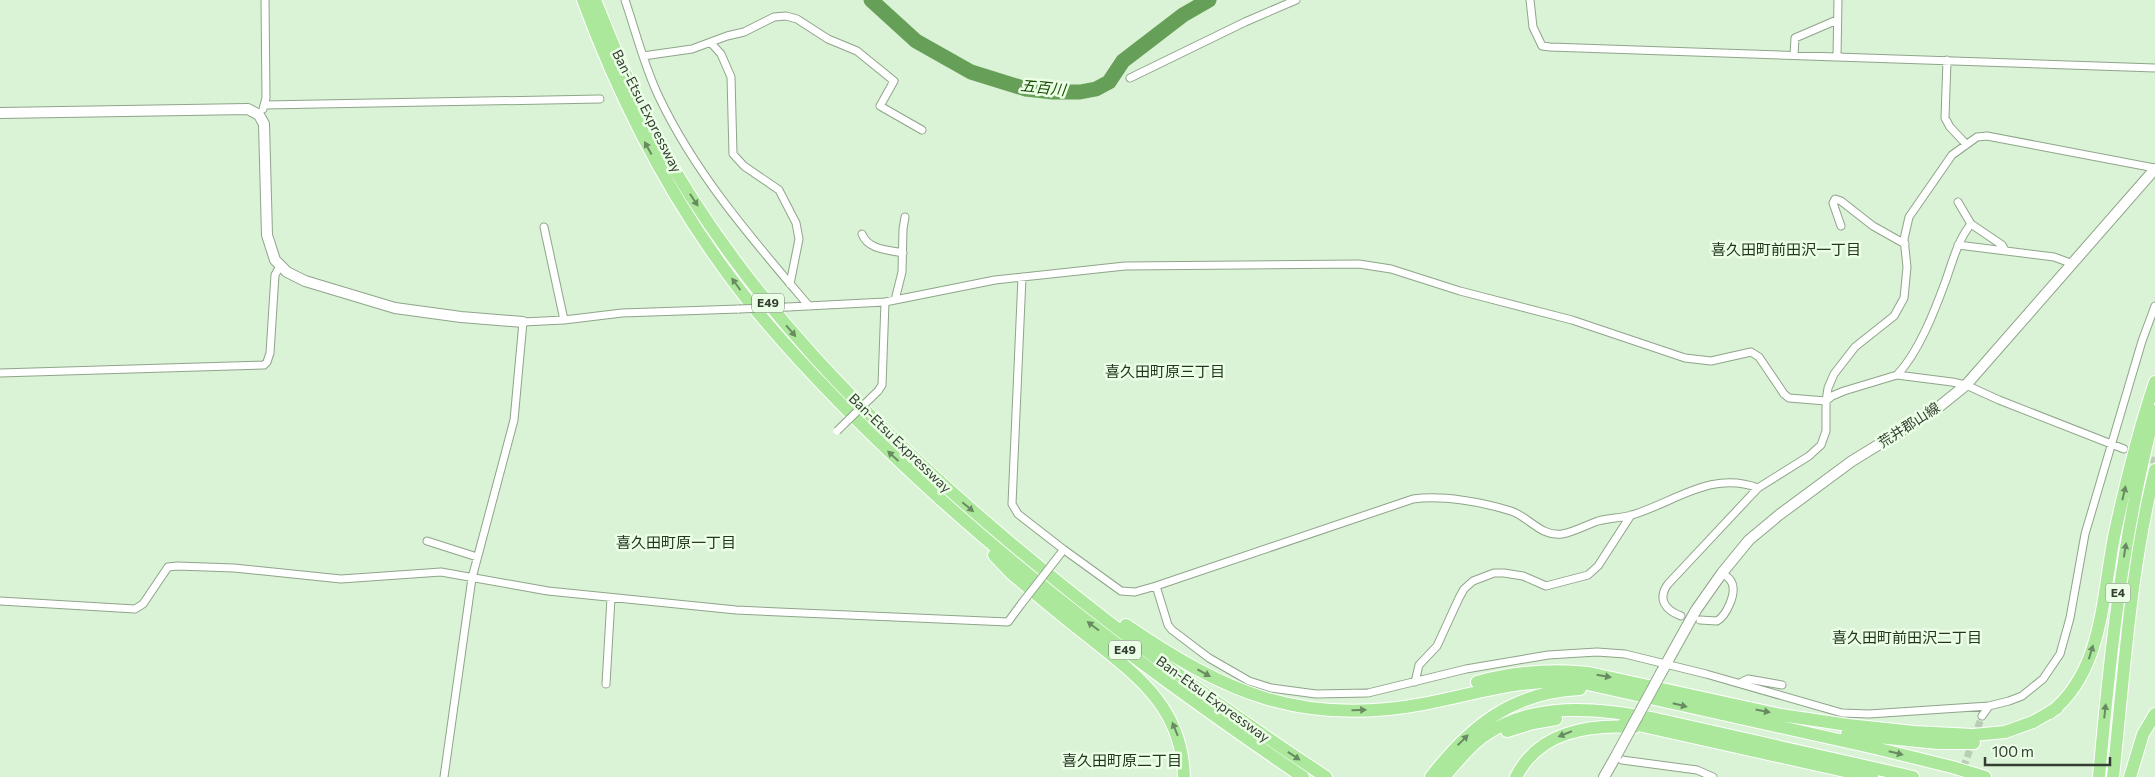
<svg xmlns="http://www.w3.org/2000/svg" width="2155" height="777" font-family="Commissioner,'Noto Sans JP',sans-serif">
	<rect width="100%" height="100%" fill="#daf2d5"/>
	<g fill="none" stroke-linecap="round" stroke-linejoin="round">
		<path stroke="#669f58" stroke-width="15" d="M871,0L916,41L971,72L1026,89L1053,92H1080L1096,89L1109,82L1123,61L1183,15L1209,0"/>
		<path stroke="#b9ceb4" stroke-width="7" stroke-dasharray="7 3.5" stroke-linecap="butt" d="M2141,456L2155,461
			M1960,777L1982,716"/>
		<defs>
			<path id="street" d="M625,0C636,32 644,66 659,97C696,175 753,240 809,306
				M1530,0L1533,27L1542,46L1550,47L2155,68
				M711,43L721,54L731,77L733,154L744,166L779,190L796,223L799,239L790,284
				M1794,55L1795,38L1837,20
				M643,56L692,49L727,36L744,32L774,17L786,16L797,19L828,39L857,51L894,81L880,106L922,130
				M1837,56L1838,0
				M1947,60L1945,118L1950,127L1966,144
				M1130,78L1245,22L1296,0
				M265,105L600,99
				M263,109L266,98L265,0
				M1958,202L1971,224L2002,245L2005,250
				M1841,226L1833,203L1835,199L1841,201L1873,226L1905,244
				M544,227L564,320
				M862,234C868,250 889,250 903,253
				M1958,245L2054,257L2073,264
				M1022,277L1012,504L1018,514L1063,549
				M895,300L902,272L903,229L905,217
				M788,307L885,302L995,280L1125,266L1359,264L1391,269L1460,291L1572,320L1685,358L1711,361L1751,352L1759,357L1784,394L1789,398L1826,401L1832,396L1844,391L1897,375L1952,382L1966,385L1999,400L2124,449
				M0,373L264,365L267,362L270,353L275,275L280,266
				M1897,375C1919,352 1935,310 1946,280C1953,260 1958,240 1971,224
				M878,391L882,385L885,302
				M427,541L477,557
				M1061,553L1063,549L1121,591L1135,592L1156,586L1413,499C1442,495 1483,502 1511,511C1529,517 1541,537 1562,534C1574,532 1586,525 1598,521C1609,518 1621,518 1632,515C1675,502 1712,470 1758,488
				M1156,586L1168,625L1172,630L1209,658L1249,681L1271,688L1316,694L1368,693L1466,669L1548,655L1597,652L1625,654L1706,674L1842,713L1869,714L1989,706L2009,701L2022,696L2043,679L2060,654L2070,618L2085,534L2142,341L2155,306
				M0,601L135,609L143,604L168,567L177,566L234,568L341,579L441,572L548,591L736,610L1008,622L1022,603
				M1681,616C1665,610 1657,599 1668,584L1758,488L1809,456L1821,445L1826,431V401L1828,388L1834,374L1855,347L1894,316L1904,298L1907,267L1904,239L1909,217L1952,155L1977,137L1987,136L2155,168
				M1700,620L1717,621C1726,616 1738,592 1731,581C1729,578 1725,575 1722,573
				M1415,682L1419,665L1437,646L1459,598L1464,589L1473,581L1494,573H1504L1523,576L1546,586L1588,575L1598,566L1631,515
				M1740,683L1748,679L1782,685
				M606,684L611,598
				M1982,716L1989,706
				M1616,756L1622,760L1697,770L1713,777
				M444,777L472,578L514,420L523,322L564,320L622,313L739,309"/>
			<path id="secondary" d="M0,113L248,109L259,115L264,124L267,235L275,260L287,272L305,281L395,308L461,317L523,322
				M1661,673L1696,610L1722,573L1749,540L1779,515L1852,461L1935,410L1966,385L2155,169
				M1604,777L1616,756"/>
			<path id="highway" d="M583,0C622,106 676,209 746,298C804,370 870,435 938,497C1052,600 1176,691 1303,777
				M595,0C614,47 633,95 657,139C743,297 871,425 1007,540C1108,625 1215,704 1326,777
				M994,555L1012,574C1037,595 1063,617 1089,637C1139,677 1182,708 1184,777
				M1126,625C1224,692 1301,727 1423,704C1481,693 1521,677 1583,683L1875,748L1952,767L1985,777
				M1477,682C1514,672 1551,669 1589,673L1781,715L1848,725L1914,732L1973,735L2005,732L2033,722L2057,708
				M2050,713C2104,671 2102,594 2115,532C2126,482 2138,432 2155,382
				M1625,722L1872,777
				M1507,731L1533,723L1556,719
				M1847,734L1938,743H1974
				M1431,777C1470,726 1513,692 1580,689
				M1444,777C1456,763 1467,749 1481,738C1532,700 1599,708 1656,719L1913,777
				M1516,777C1539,731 1589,724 1635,727
				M2099,777C2110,653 2123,532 2155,411
				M2113,777C2124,674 2130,570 2155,470
				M2130,777L2143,734L2155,714"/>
		</defs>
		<use href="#street" stroke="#8fa58a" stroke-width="9"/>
		<use href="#secondary" stroke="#8fa58a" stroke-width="12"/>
		<use href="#highway" stroke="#fff" stroke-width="14"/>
		<use href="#street" stroke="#fff" stroke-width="7"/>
		<use href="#secondary" stroke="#fff" stroke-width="10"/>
		<use href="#highway" stroke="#abe89c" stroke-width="12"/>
		<defs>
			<path id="street-bridge" d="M739,309L788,307
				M837,431L878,391
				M1022,603L1061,553"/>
			<path id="secondary-bridge" d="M1616,756L1661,673"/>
		</defs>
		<use href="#street-bridge" stroke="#8fa58a" stroke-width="9" stroke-linecap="butt"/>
		<use href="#secondary-bridge" stroke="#8fa58a" stroke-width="12" stroke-linecap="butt"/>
		<use href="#street-bridge" stroke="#fff" stroke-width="7"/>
		<use href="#secondary-bridge" stroke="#fff" stroke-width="10"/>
	</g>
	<defs><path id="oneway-solid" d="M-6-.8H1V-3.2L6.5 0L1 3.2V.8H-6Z" transform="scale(1.25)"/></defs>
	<g fill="#6a8a62">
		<use href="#oneway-solid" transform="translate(648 148) rotate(-119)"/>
		<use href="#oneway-solid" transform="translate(694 200) rotate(57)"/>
		<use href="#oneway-solid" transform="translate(736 284) rotate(-126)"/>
		<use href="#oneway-solid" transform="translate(791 331) rotate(49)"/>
		<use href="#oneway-solid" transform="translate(893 456) rotate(-137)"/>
		<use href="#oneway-solid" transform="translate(2124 493) rotate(-77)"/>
		<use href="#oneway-solid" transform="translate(968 507) rotate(40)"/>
		<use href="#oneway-solid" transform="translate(2125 550) rotate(-81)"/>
		<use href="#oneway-solid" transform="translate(1093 626) rotate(-143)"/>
		<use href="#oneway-solid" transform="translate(2091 652) rotate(-73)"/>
		<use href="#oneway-solid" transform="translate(1204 673) rotate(29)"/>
		<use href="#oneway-solid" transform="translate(1604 676) rotate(10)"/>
		<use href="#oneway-solid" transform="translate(1680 705) rotate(14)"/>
		<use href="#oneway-solid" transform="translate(1359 710) rotate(-2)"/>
		<use href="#oneway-solid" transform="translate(1763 711) rotate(11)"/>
		<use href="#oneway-solid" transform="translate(2105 711) rotate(-84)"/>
		<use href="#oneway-solid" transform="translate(1175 729) rotate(-112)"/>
		<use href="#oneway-solid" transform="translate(1565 734) rotate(158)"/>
		<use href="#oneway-solid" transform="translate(1463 740) rotate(-45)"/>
		<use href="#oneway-solid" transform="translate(1896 753) rotate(14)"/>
		<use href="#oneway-solid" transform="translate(1294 756) rotate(34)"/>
	</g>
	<g text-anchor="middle" stroke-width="5" stroke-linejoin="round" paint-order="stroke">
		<g fill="#ebfee6" stroke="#6b7768" stroke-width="1">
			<rect x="752" y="293.5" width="32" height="19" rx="4"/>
			<rect x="2105.5" y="583.5" width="25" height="19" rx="4"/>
			<rect x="1109" y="640.5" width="32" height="19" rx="4"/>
		</g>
		<g font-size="12" font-weight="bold" fill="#343d32">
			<text x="768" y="307">E49</text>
			<text x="2118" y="597">E4</text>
			<text x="1125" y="654">E49</text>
		</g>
		<g font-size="14" fill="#343d32" stroke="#ebfee6">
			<text transform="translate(647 111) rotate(63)" y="5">Ban-Etsu Expressway</text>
			<text transform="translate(1909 425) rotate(-33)" y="5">荒井郡山線</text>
			<text transform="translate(900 443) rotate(44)" y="5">Ban-Etsu Expressway</text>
			<text transform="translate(1213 699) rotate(36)" y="5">Ban-Etsu Expressway</text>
		</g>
		<g font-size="15" font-style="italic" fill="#164e02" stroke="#ebfee6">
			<text transform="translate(1043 88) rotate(6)" y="5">五百川</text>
		</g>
		<g font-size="15" fill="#23351f" stroke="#ebfee6">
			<text x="1786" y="255">喜久田町前田沢一丁目</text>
			<text x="1165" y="377">喜久田町原三丁目</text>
			<text x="676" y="548">喜久田町原一丁目</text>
			<text x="1907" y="643">喜久田町前田沢二丁目</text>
			<text x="1122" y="766">喜久田町原二丁目</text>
		</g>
	</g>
	<path d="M1985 757v8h125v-8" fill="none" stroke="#343d32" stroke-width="2.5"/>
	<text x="1992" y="757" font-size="15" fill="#343d32" stroke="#ebfee6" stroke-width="4" paint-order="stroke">100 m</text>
</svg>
